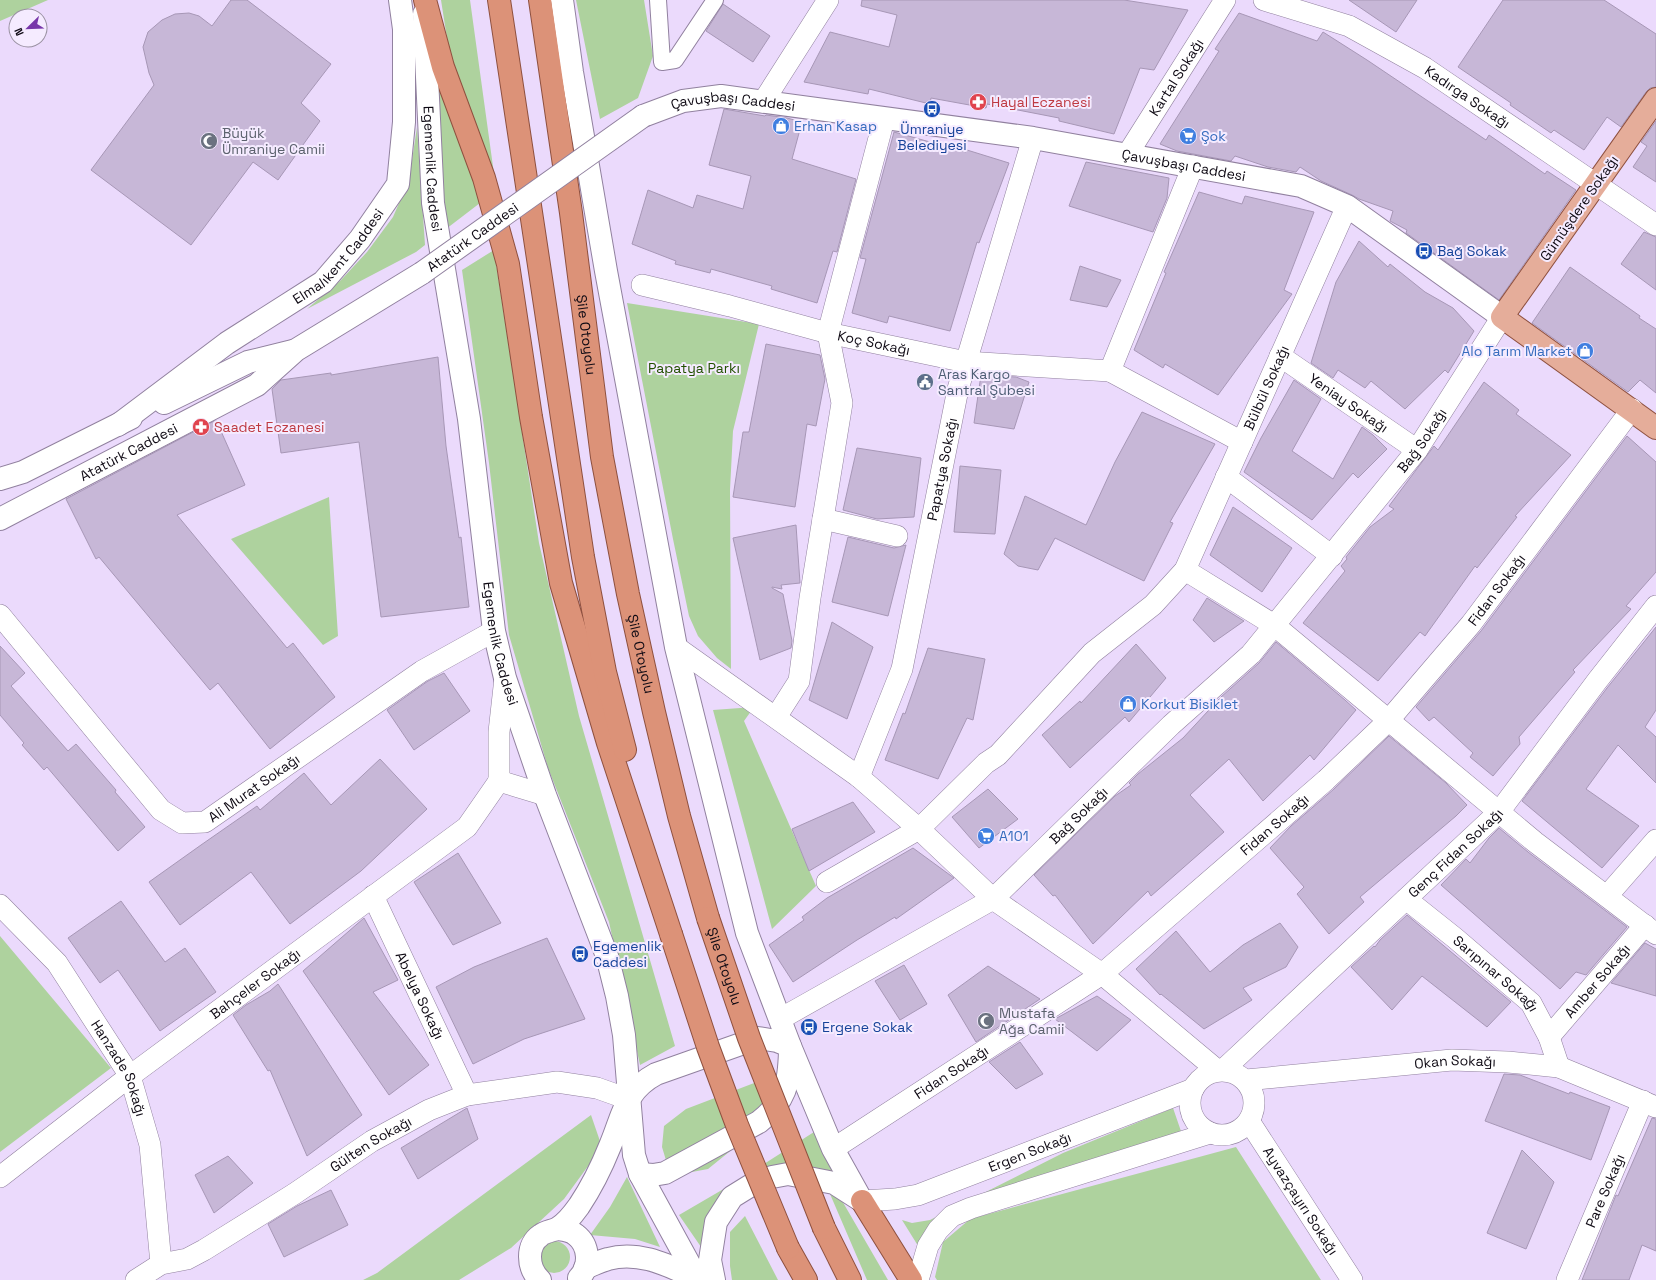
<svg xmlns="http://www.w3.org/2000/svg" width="1656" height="1280" font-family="'Space Grotesk',sans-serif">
	<rect width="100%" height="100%" fill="#ebdafc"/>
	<path fill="#aed29e" d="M0,0H48L0,21Z
		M441,0H470L495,181L451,64Z
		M576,0H644L653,56L638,98L600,119Z
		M437,80L464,148L480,203L446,229Z
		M417,127L425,245L416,252L307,309L341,280L367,252L393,217L409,180Z
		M494,250L539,543L579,716L675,1046L640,1065L609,922L548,768L509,635L489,463L462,270Z
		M627,303L759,324L733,431L730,490L731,669L717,658L698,636L689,616L673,539Z
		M329,497L338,636L323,645L231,539Z
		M754,707L744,721L816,886L772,929L713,710Z
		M0,936L111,1068L0,1152Z
		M775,1075L786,1106L708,1169L681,1174L668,1167L662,1147L664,1126L686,1109Z
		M1173,1108L1183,1137L970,1203L920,1249L902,1220L912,1223L930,1220L1063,1153Z
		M591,1115L602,1147L564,1199L511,1248L459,1280H363L377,1273Z
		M814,1132L838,1176L743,1192L710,1260L679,1215L739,1180Z
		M1236,1147L1321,1280H937L935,1277L943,1242L970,1219Z
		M627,1177L660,1247L635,1239L590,1235L610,1207Z
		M830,1194L841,1199L888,1280H867Z
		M745,1216L778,1280H732L730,1266V1232Z
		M538 1257a16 16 0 1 1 32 0a16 16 0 1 1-32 0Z"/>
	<path fill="#c7b7d7" stroke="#a797b6" d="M231,0H247L331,64L301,103L320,121L278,180L253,162L191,245L91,170L154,85L149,73L143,47L148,32L162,20L175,14L189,13L199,16L212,26Z
		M862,0H1124L1188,10L1154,70L1140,68L1114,134L1059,121V118L987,104L986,108L931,98L930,104L869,89L868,94L804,82L830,32L889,47L897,15L861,6Z
		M1349,0H1417L1396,32Z
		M1503,0H1604L1656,34V87L1650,88L1646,92L1621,127L1607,117L1584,150L1554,130L1551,133L1510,105L1511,103L1458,67Z
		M723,4L770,36L753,62L706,31Z
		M1239,13L1317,41L1323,32L1367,60L1486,140L1489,135L1545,174L1547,171L1576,190L1499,300L1406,233L1407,230L1390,221L1393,211L1359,199L1352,195L1321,181L1300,167L1296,172L1268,167L1235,156L1231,161L1177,151L1160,144L1219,51L1215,49Z
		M724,109L765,116L766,115L787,118L802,122L792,159L856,179L837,252L833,251L817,303L771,289L772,286L711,269L710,273L675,264L676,261L632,244L648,190L693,208L697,195L743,209L751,176L709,165Z
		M1656,121V182L1633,167L1647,146L1641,142Z
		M894,132L966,152L967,150L1009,163L979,243L977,242L950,331L889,316L887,323L852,313L866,259L860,258Z
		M1086,162L1169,178L1167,198L1153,232L1069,206Z
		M1199,192L1242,204L1245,196L1314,212L1284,290L1292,294L1218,395L1165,364L1163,368L1134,350L1166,273L1164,272Z
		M1644,232L1656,237V290L1621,264Z
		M1359,241L1388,267L1390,264L1425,292L1453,308L1474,331L1448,373L1445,370L1405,409L1371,381L1365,388L1338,370L1333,378L1311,363L1336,282Z
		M1080,266L1121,280L1107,307L1070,300Z
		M1570,267L1640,316L1639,318L1656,329V393L1640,380L1628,392L1532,323Z
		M766,344L820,355L825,379L816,426L807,424L795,507L733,497L743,432H749Z
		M438,357L446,446L459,538L461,537L469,607L381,617L359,442L281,453L272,389L281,380L331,373V375Z
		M981,375L1016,377L1029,382L1014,429L974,423Z
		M1294,380L1321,399L1292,451L1333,479L1362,427L1373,435L1387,449L1358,478L1353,473L1312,520L1244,472L1261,438Z
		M1484,382L1519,410L1516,414L1571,455L1515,516L1517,517L1477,568L1475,566L1425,636L1420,632L1378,681L1303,623L1345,571L1341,566L1347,559L1346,557L1370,527L1394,509L1389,506L1434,446L1438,450Z
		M1142,412L1215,444L1170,522L1173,523L1144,581L1055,538L1038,570L1018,566L1004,554L1025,496L1086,525L1115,462Z
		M216,420L245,485L177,515L287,648L293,643L335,697L270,749L218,683L210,690L99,557L96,559L66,499Z
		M1627,436L1656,462V572L1626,606L1631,609L1573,670L1575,672L1519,737L1520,744L1493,776L1470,757L1473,753L1434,717L1429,721L1416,707L1481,631Z
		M857,448L921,458L914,517L877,519L843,510Z
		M960,466L1001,470L995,534L954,532Z
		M1233,507L1292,548L1262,592L1210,555Z
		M796,525L800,583L781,585L782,589L772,587V588L783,594L792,641L791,648L760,660L733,538Z
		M848,537L894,548L906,545L888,616L832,602Z
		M1207,598L1244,621L1214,642L1193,620Z
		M832,622L873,647L847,719L809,700Z
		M1656,627V710L1645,727L1656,737V783L1618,745L1586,789L1639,826L1602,868L1522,801L1607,688Z
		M1276,642L1345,700L1356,710L1314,760L1310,755L1263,801L1229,759L1190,795L1224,832L1151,896L1148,891L1093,944L1055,895L1053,896L1034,875L1115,796L1131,785L1129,783L1138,774L1183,738L1221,697L1259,663Z
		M1136,644L1166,678L1129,722L1125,717L1070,768L1042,735L1080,701L1081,703Z
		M0,646L25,673L11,686L68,751L76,744L116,790L115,792L145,827L118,851L47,767L44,770L22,745L24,743L0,715Z
		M928,648L985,659L973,720L967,718L938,779L885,760L903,713L905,714Z
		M444,673L470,711L414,750L387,710L428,681Z
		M1389,736L1446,783L1467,805L1456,816L1360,897L1364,902L1329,934L1297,894L1304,887L1270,848L1291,826L1334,789Z
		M380,759L427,809L361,871L290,924L251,872L180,925L149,882L201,845L257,806L260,810L304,773L331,805Z
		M988,789L1018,819L979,848L952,817Z
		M853,802L875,832L809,871L792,829Z
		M1499,828L1528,852L1627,927L1586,975L1576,972L1560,989L1441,885L1466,859L1470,863L1489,838Z
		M913,848L954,878L896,919L895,917L857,940L793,982L769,945L804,920L802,917L827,898Z
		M458,853L501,923L453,945L414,882Z
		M121,901L165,962L185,948L216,992L160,1031L118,970L100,983L68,938Z
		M1407,915L1511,1002L1487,1027L1422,976L1392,1010L1351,967L1374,946L1375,947L1380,940Z
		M364,918L398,980L373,992L429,1065L389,1095L303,971Z
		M1280,923L1298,947L1286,967L1243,988L1252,1000L1204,1029L1161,994L1160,995L1136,969L1176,931L1210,972L1243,945Z
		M547,938L585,1019L524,1039L473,1064L436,987L474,967Z
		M1645,943L1656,949V996L1611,983Z
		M904,965L927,1004L900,1020L875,981Z
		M988,966L1040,999L976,1042L948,995Z
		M278,984L362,1115L307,1156L270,1070L268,1071L233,1015L246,1005L270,991Z
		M1097,996L1131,1020L1097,1051L1055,1019Z
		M1020,1042L1043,1074L1016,1089L989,1062Z
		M1504,1074L1520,1075L1569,1094L1570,1092L1610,1107L1591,1160L1485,1121Z
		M467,1108L478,1139L418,1179L401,1148Z
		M1652,1118L1656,1119V1251L1642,1245L1629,1280H1582L1616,1195L1618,1196Z
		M1522,1150L1554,1182L1526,1249L1487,1233Z
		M228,1156L253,1183L214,1213L195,1175Z
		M331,1190L348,1225L284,1257L268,1224L297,1206Z"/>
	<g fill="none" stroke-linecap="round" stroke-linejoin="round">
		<defs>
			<path id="pedestrian" d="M658,0L662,62L675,60L715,0"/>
			<g id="minor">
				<path id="s1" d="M1264,0L1349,26L1425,68L1656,225"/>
				<path d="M763,102L828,0"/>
				<path id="s2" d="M1127,155L1225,0"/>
				<path d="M1193,166L1110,371L1242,442"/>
				<path id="s3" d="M642,285L730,306L828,333L966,362L1110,371"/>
				<path id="s4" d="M1280,356L1417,450"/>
				<path d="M1226,477L1332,556"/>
				<path d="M823,519L897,536"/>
				<path d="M1185,570L1274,625L1535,842L1656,934"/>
				<path id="s5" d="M0,615L161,810L182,823L205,822L422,671L494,631"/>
				<path d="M676,647L859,777L919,829L993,899L1102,974L1217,1070"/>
				<path d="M776,717L799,681L810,598L842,403L828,333L884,119"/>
				<path id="s6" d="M859,777L902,669L958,389L1033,138"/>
				<path d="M499,781V732L505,678"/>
				<path d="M499,781L545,795"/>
				<path id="s7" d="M827,882L919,829L986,763L998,755L1092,653L1153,605L1185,570L1347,206"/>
				<path id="s8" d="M373,896L467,1095"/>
				<path d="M1607,896L1656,840"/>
				<path id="s9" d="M1406,899L1455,938L1531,1003L1549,1037L1559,1067"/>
				<path id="s10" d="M0,905L57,963L130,1076L150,1145L161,1264"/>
				<path id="s11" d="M780,1019L993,899L1171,725L1251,654L1417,450L1502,317"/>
				<path id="s12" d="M1549,1037L1645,925"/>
				<path id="s13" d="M1223,1070L1499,812L1597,681L1656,606"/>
				<circle cx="1222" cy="1103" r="32"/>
				<path id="s14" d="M1246,1080L1452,1060L1508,1062L1559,1067L1656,1107"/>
				<path id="s15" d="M1249,1121L1352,1280"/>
				<path id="s16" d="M833,1149L1102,974L1326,780L1388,721L1471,624L1632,409"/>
				<path id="s17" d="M0,1177L130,1076L467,827L499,781"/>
				<path id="s18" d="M862,1201L895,1199L918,1195L1193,1089"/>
				<path id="s19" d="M136,1280L161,1264L187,1259L204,1250L294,1194L372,1141L429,1110L467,1095L557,1082L597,1088L628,1099"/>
				<path d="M918,1280L928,1246L938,1230L952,1216L971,1208L1210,1133"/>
				<path id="s20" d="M1567,1280L1643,1101"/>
			</g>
			<g id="tertiary">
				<path d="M562,0L572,72L606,271L676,647L747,933L790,1046L833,1149L862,1201"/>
				<path id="s21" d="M424,14L433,203L469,419L494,631L505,678L545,795L607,956L617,996L624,1035L634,1155L640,1174L698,1280"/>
				<path d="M640,1174L653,1175L665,1173L759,1122C786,1101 789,1084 790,1051"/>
				<path d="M557,1229C564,1230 570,1230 576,1235C589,1245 591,1266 579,1278"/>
				<path d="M585,1268C593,1265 600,1261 608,1259C639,1250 669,1266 696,1278"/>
				<path d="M540,1280C527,1268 526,1245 541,1235C546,1231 553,1231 558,1228C565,1224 574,1213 579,1206C591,1188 602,1166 610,1146C623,1116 624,1091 656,1074L758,1038L777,1041L790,1046"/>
				<path d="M714,1280L710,1260L716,1222L732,1197L753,1184L772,1177L788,1174L834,1183L859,1199"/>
			</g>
			<g id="secondary">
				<path id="s22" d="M643,116L683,101L721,96L1033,138L1301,186L1347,206L1502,317"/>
				<path d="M164,403L248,362L293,351"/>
				<path id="s23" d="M118,425L227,343L323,282L360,239L398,184L404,122V29L400,0"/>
				<path d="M0,479L23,472L131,418"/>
				<path id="s24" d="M0,519L257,385L296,350L422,273"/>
			</g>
			<path id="primary" d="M1656,99L1502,317L1656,428"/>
			<g id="trunk">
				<path d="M425,0L443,67L484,178L508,264L531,417L561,583L608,743L671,934"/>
				<path d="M499,0L583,557L605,672L625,750"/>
				<path id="s25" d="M540,0L571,213L602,457L628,594L654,712L679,816L708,918"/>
				<path d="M862,1201L911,1280"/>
				<path d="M824,1228L850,1280"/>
				<path d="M788,1248L806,1280"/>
			</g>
		</defs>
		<use href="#pedestrian" stroke="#91819f" stroke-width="18"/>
		<use href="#minor" stroke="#91819f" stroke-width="22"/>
		<use href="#tertiary" stroke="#91819f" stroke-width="24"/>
		<use href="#secondary" stroke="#91819f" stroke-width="24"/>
		<use href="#primary" stroke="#8e503f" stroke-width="24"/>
		<use href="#trunk" stroke="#8e503f" stroke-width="24"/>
		<use href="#pedestrian" stroke="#fff" stroke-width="16"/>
		<use href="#minor" stroke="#fff" stroke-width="21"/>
		<use href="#tertiary" stroke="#fff" stroke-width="22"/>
		<use href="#secondary" stroke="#fff" stroke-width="22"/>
		<use href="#primary" stroke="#e5ad9a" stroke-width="22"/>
		<use href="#trunk" stroke="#dc9278" stroke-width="22"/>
		<defs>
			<g id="secondary-bridge">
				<path id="s26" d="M422,273L643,116"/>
			</g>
			<g id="trunk-bridge">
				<path id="s27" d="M708,918L749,1038L824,1228"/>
				<path d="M671,934L708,1047L737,1125L788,1248"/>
			</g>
		</defs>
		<use href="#secondary-bridge" stroke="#91819f" stroke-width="24" stroke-linecap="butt"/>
		<use href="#trunk-bridge" stroke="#8e503f" stroke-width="24" stroke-linecap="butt"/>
		<use href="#secondary-bridge" stroke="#fff" stroke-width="22"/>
		<use href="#trunk-bridge" stroke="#dc9278" stroke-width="22"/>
	</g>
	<defs>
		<symbol id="pharmacy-disc" viewBox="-11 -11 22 22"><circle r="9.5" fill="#e0444e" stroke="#f5ebff"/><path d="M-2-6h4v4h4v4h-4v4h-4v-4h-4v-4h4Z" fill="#fff"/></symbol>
		<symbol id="bus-disc" viewBox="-11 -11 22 22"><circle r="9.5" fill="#1a4fb4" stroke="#f5ebff"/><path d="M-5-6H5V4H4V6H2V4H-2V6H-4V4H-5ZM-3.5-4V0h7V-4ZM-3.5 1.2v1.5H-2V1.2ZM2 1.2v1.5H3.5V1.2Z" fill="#fff"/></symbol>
		<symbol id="shop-disc" viewBox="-11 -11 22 22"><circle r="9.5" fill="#3f7fe0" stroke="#f5ebff"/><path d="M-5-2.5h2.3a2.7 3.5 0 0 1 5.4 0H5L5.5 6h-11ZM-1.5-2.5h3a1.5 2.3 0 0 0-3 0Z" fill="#fff"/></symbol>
		<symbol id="supermarket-disc" viewBox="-11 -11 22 22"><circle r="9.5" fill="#3f7fe0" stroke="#f5ebff"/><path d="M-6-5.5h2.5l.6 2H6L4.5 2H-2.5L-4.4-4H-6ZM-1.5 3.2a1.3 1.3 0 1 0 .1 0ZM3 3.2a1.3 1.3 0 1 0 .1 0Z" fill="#fff"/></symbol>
		<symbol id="mosque-disc" viewBox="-11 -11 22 22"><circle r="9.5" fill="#6b7280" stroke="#f5ebff"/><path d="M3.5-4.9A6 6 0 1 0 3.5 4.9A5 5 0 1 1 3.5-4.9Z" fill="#fff"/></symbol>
		<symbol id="civic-disc" viewBox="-11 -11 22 22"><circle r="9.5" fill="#5c6f8a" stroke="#f5ebff"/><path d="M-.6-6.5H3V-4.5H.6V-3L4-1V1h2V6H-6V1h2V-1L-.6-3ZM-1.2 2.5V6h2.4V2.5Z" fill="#fff"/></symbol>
	</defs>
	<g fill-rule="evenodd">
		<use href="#pharmacy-disc" x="968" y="92" width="20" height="20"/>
		<use href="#bus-disc" x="922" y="99" width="20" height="20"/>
		<use href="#shop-disc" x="771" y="116" width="20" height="20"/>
		<use href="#supermarket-disc" x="1178" y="126" width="20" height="20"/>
		<use href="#mosque-disc" x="199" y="131" width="20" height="20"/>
		<use href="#bus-disc" x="1414" y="241" width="20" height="20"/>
		<use href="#shop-disc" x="1575" y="341" width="20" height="20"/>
		<use href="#civic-disc" x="915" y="372" width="20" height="20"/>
		<use href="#pharmacy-disc" x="191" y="417" width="20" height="20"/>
		<use href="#shop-disc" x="1118" y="694" width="20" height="20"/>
		<use href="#supermarket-disc" x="976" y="826" width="20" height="20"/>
		<use href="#bus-disc" x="570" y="944" width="20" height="20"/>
		<use href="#mosque-disc" x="976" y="1011" width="20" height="20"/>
		<use href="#bus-disc" x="799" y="1017" width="20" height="20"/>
	</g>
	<g text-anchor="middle" stroke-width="4" stroke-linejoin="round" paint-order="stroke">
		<g font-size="14" fill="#0e0913" stroke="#f5ebff">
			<text dy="5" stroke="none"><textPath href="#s2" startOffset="92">Kartal Sokağı</textPath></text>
			<text dy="5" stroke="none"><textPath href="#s1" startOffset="227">Kadırga Sokağı</textPath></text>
			<text dy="5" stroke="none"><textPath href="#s22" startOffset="93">Çavuşbaşı Caddesi</textPath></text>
			<text dy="5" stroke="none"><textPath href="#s22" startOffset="549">Çavuşbaşı Caddesi</textPath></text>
			<text dy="5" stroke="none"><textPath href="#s21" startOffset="155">Egemenlik Caddesi</textPath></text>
			<text transform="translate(1579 208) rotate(-55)" y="5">Gümüşdere Sokağı</text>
			<text dy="5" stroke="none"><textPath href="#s26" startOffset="62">Atatürk Caddesi</textPath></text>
			<text dy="5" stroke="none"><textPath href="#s23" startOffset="279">Elmalıkent Caddesi</textPath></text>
			<text dy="5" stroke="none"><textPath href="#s25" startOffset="338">Şile Otoyolu</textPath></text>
			<text dy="5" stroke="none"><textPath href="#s3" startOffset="239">Koç Sokağı</textPath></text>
			<text dy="5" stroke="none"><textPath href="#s7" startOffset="678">Bülbül Sokağı</textPath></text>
			<text dy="5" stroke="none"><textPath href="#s4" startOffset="83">Yeniay Sokağı</textPath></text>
			<text dy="5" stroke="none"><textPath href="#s11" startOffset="874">Bağ Sokağı</textPath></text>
			<text dy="5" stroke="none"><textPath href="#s24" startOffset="145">Atatürk Caddesi</textPath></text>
			<text dy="5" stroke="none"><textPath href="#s6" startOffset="320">Papatya Sokağı</textPath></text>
			<text dy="5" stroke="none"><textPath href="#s16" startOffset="873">Fidan Sokağı</textPath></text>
			<text dy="5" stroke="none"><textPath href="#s21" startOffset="635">Egemenlik Caddesi</textPath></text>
			<text dy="5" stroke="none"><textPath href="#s25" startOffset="662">Şile Otoyolu</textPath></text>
			<text dy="5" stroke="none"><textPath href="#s5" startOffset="360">Ali Murat Sokağı</textPath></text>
			<text dy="5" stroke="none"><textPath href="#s11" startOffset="364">Bağ Sokağı</textPath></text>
			<text dy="5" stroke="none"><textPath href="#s16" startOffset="549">Fidan Sokağı</textPath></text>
			<text dy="5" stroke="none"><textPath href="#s13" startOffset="318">Genç Fidan Sokağı</textPath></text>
			<text dy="5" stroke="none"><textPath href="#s27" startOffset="51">Şile Otoyolu</textPath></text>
			<text dy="5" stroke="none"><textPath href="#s9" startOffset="117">Sarıpınar Sokağı</textPath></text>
			<text dy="5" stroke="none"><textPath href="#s12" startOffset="74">Amber Sokağı</textPath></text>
			<text dy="5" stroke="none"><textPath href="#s17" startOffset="320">Bahçeler Sokağı</textPath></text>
			<text dy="5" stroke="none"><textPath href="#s8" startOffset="110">Abelya Sokağı</textPath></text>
			<text dy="5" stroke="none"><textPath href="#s14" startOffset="210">Okan Sokağı</textPath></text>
			<text dy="5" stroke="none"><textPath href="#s10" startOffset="204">Hanzade Sokağı</textPath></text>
			<text dy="5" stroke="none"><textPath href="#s16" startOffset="141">Fidan Sokağı</textPath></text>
			<text dy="5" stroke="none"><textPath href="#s19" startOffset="273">Gülten Sokağı</textPath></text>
			<text dy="5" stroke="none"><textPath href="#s18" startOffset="176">Ergen Sokağı</textPath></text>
			<text dy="5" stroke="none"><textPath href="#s20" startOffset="97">Pare Sokağı</textPath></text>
			<text dy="5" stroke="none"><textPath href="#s15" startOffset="95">Ayvazçayırı Sokağı</textPath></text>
		</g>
		<g font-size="14" fill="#be3a42" stroke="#f5ebff" text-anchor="start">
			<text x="991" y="107">Hayal Eczanesi</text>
			<text x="214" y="432">Saadet Eczanesi</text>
		</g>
		<g font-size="14" fill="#366cbe" stroke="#f5ebff" text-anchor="start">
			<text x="794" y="131">Erhan Kasap</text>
			<text x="1201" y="141">Şok</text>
			<text x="1572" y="356" text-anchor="end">Alo Tarım Market</text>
			<text x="1141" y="709">Korkut Bisiklet</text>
			<text x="999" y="841">A101</text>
		</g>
		<g font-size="14" fill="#164399" stroke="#f5ebff" text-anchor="start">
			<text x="932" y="134" text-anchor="middle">Ümraniye<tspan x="932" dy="16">Belediyesi</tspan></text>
			<text x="1437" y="256">Bağ Sokak</text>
			<text x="593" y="951">Egemenlik<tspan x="593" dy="16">Caddesi</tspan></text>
			<text x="822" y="1032">Ergene Sokak</text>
		</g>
		<g font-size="14" fill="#5b616d" stroke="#f5ebff" text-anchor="start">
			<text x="222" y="138">Büyük<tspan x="222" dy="16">Ümraniye Camii</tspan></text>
			<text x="999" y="1018">Mustafa<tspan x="999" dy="16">Ağa Camii</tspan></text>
		</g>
		<g font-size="14" fill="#225000" stroke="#f5ebff">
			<text x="694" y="373">Papatya Parkı</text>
		</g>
		<g font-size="14" fill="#4e5e75" stroke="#f5ebff" text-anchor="start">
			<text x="938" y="379">Aras Kargo<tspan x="938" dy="16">Santral Şubesi</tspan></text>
		</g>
	</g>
	<g transform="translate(28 28) rotate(247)"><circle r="19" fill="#f5ebff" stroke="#9991a1"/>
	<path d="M0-3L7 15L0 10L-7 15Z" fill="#7836aa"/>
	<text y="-6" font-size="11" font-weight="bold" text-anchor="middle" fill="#0e0913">N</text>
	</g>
</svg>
